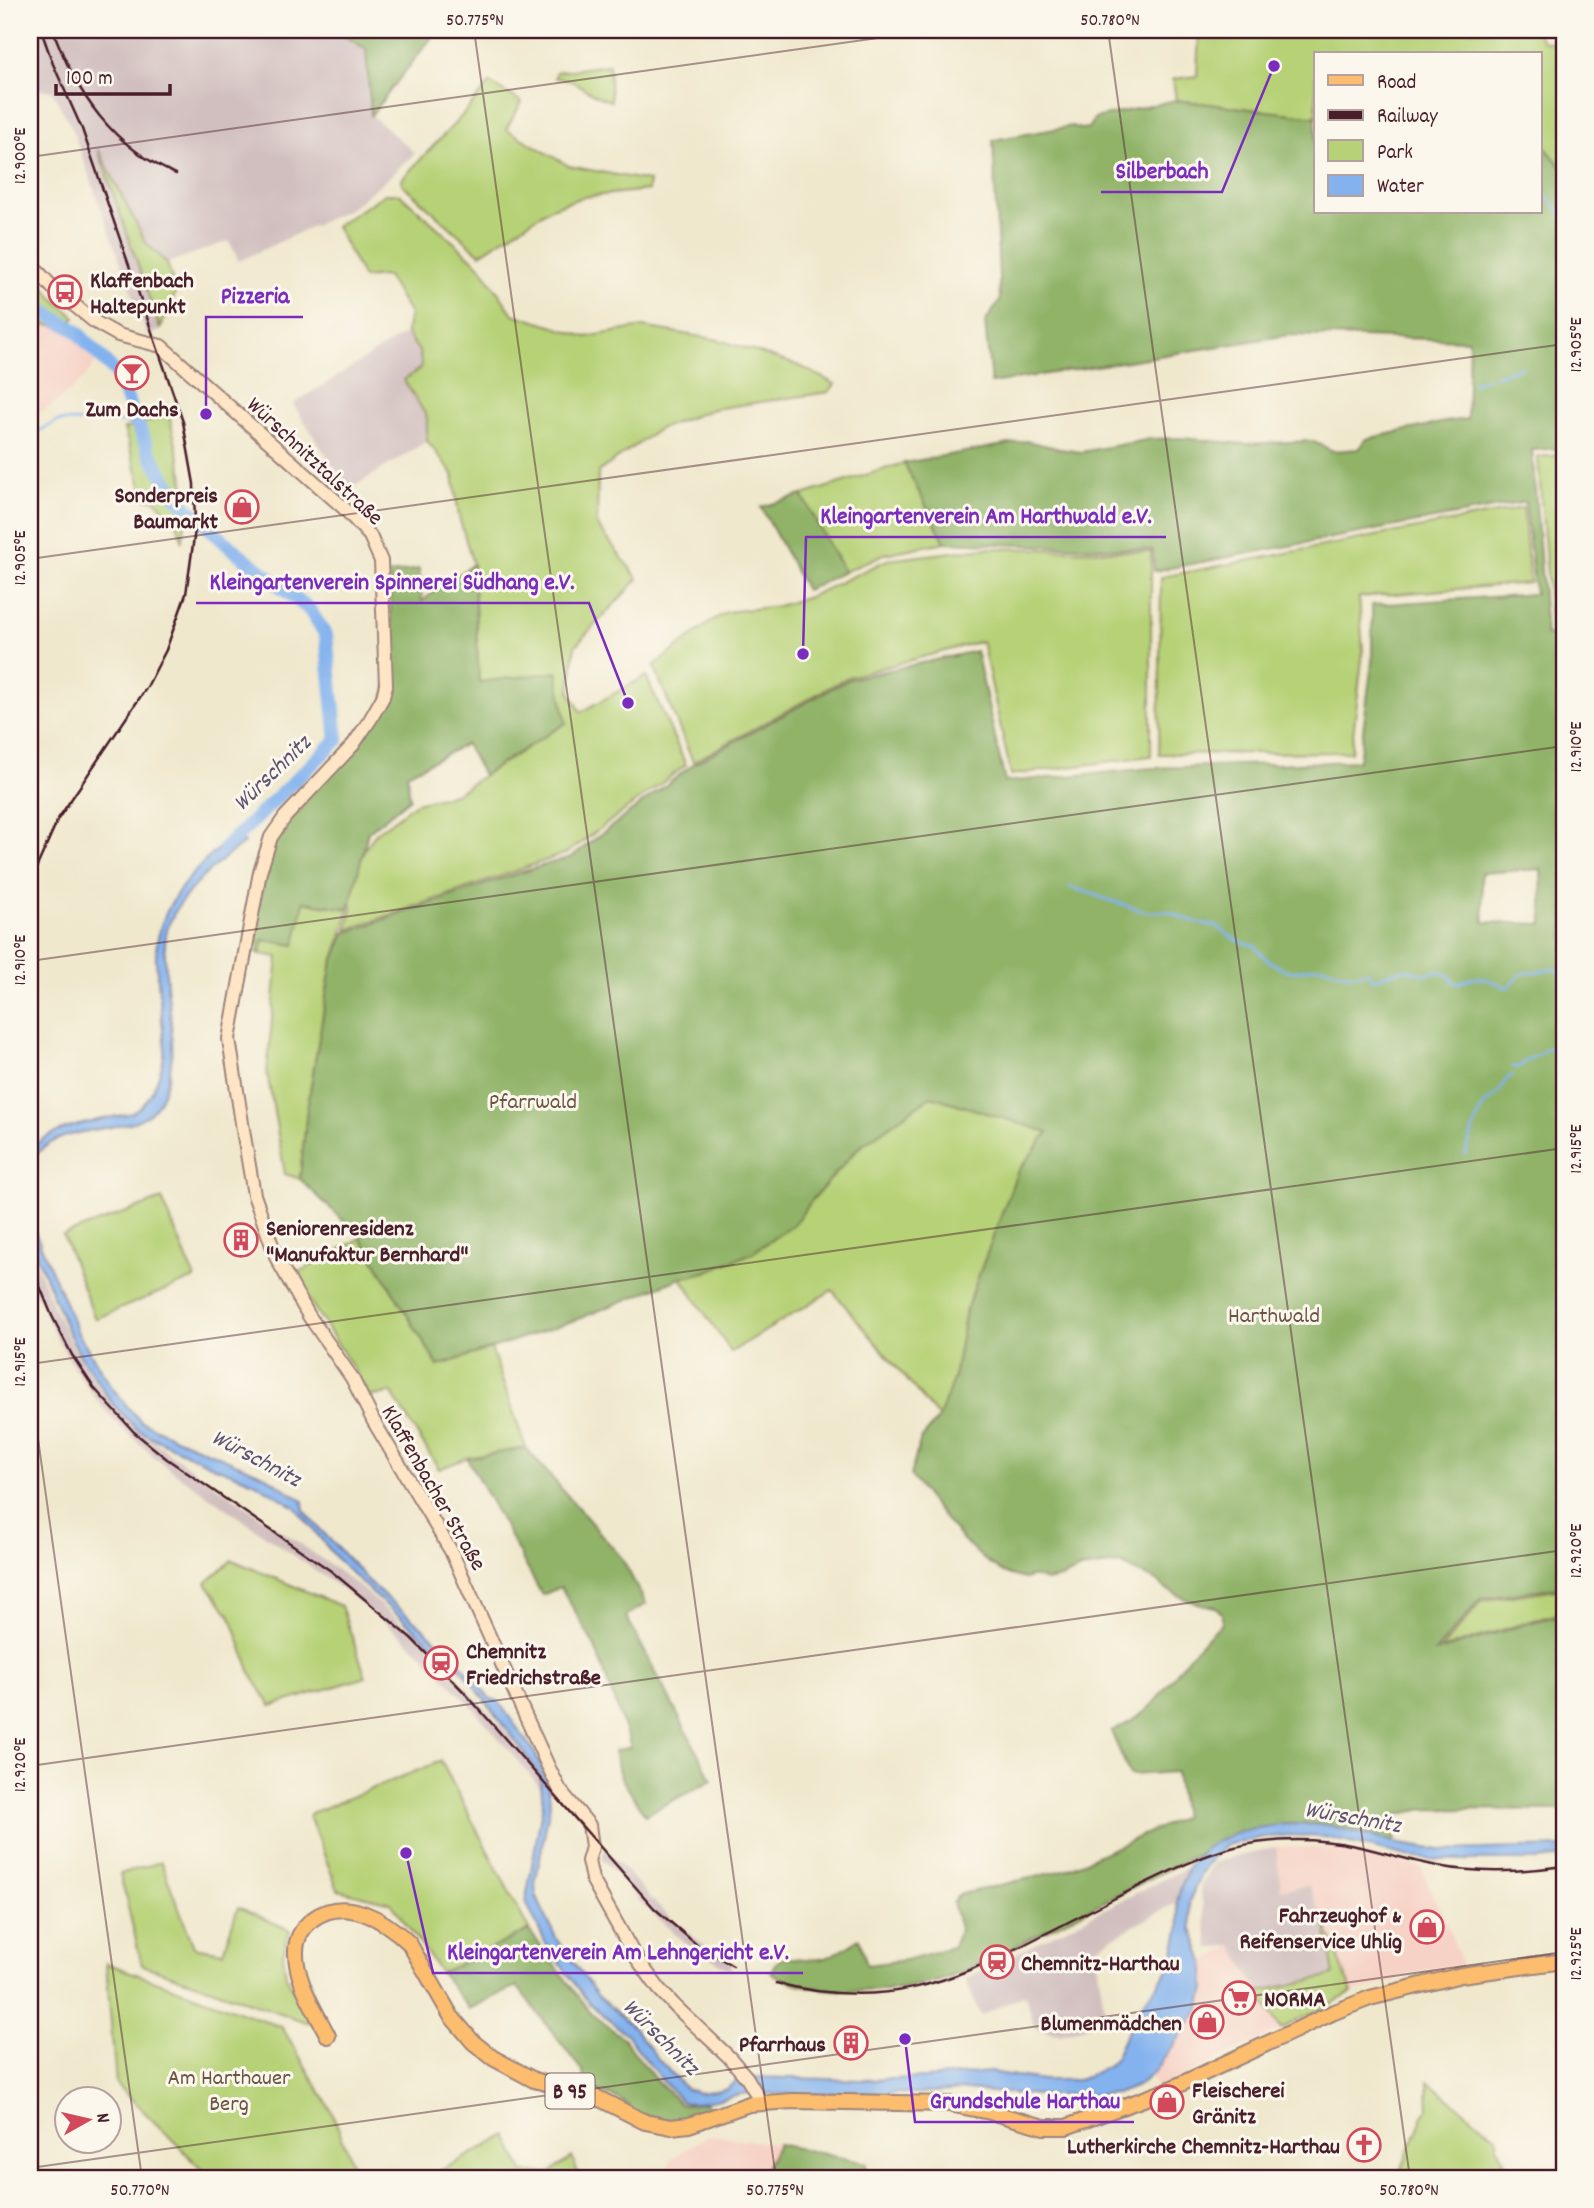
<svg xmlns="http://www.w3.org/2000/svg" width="1594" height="2208" font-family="Dekko,sans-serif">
	<rect width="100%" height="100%" fill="#fbf7ec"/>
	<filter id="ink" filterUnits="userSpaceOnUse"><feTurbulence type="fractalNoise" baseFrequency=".0143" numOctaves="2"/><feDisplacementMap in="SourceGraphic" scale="14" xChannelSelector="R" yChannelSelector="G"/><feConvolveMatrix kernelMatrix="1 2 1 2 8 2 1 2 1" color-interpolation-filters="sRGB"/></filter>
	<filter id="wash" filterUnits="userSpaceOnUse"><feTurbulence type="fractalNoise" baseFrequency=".00686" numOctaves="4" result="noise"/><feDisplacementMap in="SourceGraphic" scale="28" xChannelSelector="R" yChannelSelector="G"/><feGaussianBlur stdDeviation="1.57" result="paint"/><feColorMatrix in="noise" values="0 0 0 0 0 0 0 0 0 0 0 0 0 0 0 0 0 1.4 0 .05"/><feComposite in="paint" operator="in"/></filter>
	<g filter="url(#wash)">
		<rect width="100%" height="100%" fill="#f0e8cd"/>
		<path fill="#f6d1c5" d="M30,324L54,325L67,331L87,348L95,363L85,377L71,390L51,406L30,418Z
			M1276,1847L1338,1848L1421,1868L1450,1931L1462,1965L1426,1970L1352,1993L1325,1921L1309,1886L1281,1889Z
			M1233,1945L1258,1992L1281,2029L1158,2089L1150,2076L1199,2010L1205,1989L1204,1962Z
			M709,2135L778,2144L761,2178H666L671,2159Z"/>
		<path fill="#d1bfbf" d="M30,30H335L366,49L371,115L415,153L388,178L349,209L239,261L229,241L167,263L146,243L101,156L160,329L155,333L147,334L71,126L52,91L40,89L30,90Z
			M406,333L419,351L423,367L405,380L427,417V441L349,490L293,404Z
			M30,1248L53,1307L75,1350L99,1388L124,1416L166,1451L305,1547L355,1583L408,1629H413L420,1635L529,1758L540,1776L543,1791L475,1710L420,1652L394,1630L342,1589L164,1465L120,1426L100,1404L79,1375L56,1337L30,1280Z
			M1276,1847L1281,1889L1309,1886L1325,1921L1334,1975L1258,1992L1233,1945L1209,1948L1200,1886L1214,1862Z
			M605,1848L660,1908L687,1932L707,1947L733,1962L730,1970L685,1943L641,1903L602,1858Z
			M1188,1867L1180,1890L1177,1902L1095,1948L1106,2020L1061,2035L1035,2028L1025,1994L981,2016L965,1979Z"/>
		<path fill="#b6d176" stroke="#807850" stroke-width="2" d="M1199,30H1535L1543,41L1564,45V170L1540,141V54H1316V117L1176,100L1173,79L1197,76Z
			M609,65L611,101C591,98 575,76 555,78L556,72Z
			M490,83L522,102L506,129L569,166L649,181L648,190L583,197L551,208L480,254L402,184V179L461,117Z
			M98,149L146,243L167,263L176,292L160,329Z
			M385,194H400L479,265L513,314L586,337L643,327L719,340L800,366L835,384L829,392L713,409L659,429L598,472L597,525L638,579L575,646L570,693L581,712L646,676L686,765L567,853L347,930L352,909L349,881L352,868L376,833L416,803L455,794L566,722L479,682L473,564L459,517L453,474L427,441V417L404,380L422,367L419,351L406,333L410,314L387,276L363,278L336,226Z
			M30,270L53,298L75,317L67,331L54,325L30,324Z
			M169,415C178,455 193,499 182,540L178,526L156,500L145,499L124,429Z
			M1564,455V629L1551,628L1538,457Z
			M904,463L945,542L884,554L844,572L802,495Z
			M1523,508L1530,583L1359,597L1363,651L1351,752L1159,754L1161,577Z
			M985,548L1151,552V756L1011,775L982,641L848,677L693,762L654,666L713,620L727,612L778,606L809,597L887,560Z
			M304,902L349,909L343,932L331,967L307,1109L300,1179L285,1174L267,1072L278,957L260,954L263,940Z
			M931,1096L1048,1132L1017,1173L966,1310L954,1377L939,1418L832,1290L731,1352L681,1278L705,1272L752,1253L794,1224L813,1199L857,1149Z
			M162,1199L195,1278L95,1319L63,1235Z
			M361,1238L438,1366L491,1348L526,1448L467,1458L439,1469L391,1392L370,1397C347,1355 318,1316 294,1275Z
			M232,1560L341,1606L366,1677L271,1706L252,1676L231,1617L206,1583Z
			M1564,1588V1613L1537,1619L1441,1649L1482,1601Z
			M441,1761L529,1930L441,1973L391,1903L338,1890L309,1816L311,1813Z
			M161,1862L194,1947L223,1952L238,1907L290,1930L283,1955L286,1976L312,2024L142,1965L120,1874Z
			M1325,1921L1352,1993L1281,2029L1258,1992L1334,1975Z
			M106,1963L282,2027L331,2110L358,2178H211L116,2084Z
			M1428,2081L1498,2139L1496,2145L1513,2178H1398L1423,2116L1429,2108Z
			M507,2135L523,2173H550L572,2157L580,2178H427Z"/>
		<path fill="#90b367" stroke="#6d6949" stroke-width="2" fill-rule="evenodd" d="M335,30H445L436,32L371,115L366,49Z
			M1176,100L1316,117V212H1540V141L1564,170V448L1532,450L1546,635L1564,637V1107L1558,1122L1564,1125V1586L1481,1599L1435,1652L1536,1621L1564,1614V1810L1425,1809L1399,1814L1394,1842L1328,1825L1286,1824L1203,1850L1197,1855C1143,1882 1089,1909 1035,1936C1006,1950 978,1967 948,1978C906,1993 808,1999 771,1972C779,1946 806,1965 825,1958C837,1954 848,1945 859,1939L867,1965L906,1960L953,1947L960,1929L953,1902L958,1895L1068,1869L1183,1817L1176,1772L1130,1775L1111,1731C1155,1714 1161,1691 1188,1658C1198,1645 1211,1634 1222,1623V1613L1215,1607L1192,1602L1167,1590L1155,1580L1120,1564L1080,1569L1061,1578L1046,1581L1037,1577H1029L1025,1579C1017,1577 1007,1575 999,1570C963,1547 936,1508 910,1475L921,1439L939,1418L954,1377L966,1310L1017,1173L1048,1132L931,1096L857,1149L813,1199L794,1224L752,1253L705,1272L681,1278L573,1321L438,1366L361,1238L300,1179L307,1109L331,967L345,933L506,877L571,857L695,763L849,679L976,651L1005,782L1153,768L1359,761L1372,662V605L1535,594L1525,502L1154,571L1153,550L945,542L904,463L1026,441L1066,450L1081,452L1151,439L1181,438L1244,444L1312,441L1333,451L1359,449L1366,439L1445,422L1467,419L1469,340L1289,335L991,383L985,322L1000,301L993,140L1072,126L1080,129L1088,128L1095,118ZM1541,869L1543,924L1484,922L1481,873Z
			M802,495L844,572L806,590L761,507Z
			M473,564L479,682L557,672L566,723L483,775L466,744L407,774L410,798L368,832L349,909L304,902L295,945L263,940L260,954L248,952L272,847L286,819L381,708L393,665L389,574L419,569L422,601Z
			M526,1448L621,1557L646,1604L626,1616L712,1780L645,1815L620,1776L614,1751L631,1747L595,1647L561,1587L542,1595L467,1458Z
			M529,1930L590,2012L623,2038L654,2078L681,2105L703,2102L713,2110L677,2121L643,2116L617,2098L585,2087L583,2072L517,1986L469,2009L441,1973Z
			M778,2144L866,2163L867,2178H761Z"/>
		<path fill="#83b2ee" stroke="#66688c" stroke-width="2" d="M237,832L244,843C216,864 182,891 169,924C163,940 165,955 166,972C169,1019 182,1056 159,1102C137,1143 57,1114 30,1164C30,1163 30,1154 30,1153C40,1128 109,1118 132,1113C152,1103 162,1071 165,1050L156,961C154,905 198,865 237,832Z
			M30,1220L78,1333L113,1389L131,1411L142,1422L173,1437L264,1475L303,1501L304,1510L319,1528L376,1589L421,1626L463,1666L489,1698L498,1701L535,1753L548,1782L550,1804L535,1884L536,1896L557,1940L598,1996L634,2028L659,2060L686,2089L699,2093L727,2089L739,2078L755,2077L862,2080L927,2078L989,2072L1043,2080H1079L1107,2067L1115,2058L1136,2013L1171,1966L1180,1926L1177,1902L1180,1890L1188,1867L1203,1850L1218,1840L1249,1829L1286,1824L1328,1825L1400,1844L1440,1850L1564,1847V1857L1538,1860H1439L1416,1858L1324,1837L1290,1835L1259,1838L1226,1845L1212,1858L1201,1873L1189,1902L1192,1929L1204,1962L1205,1989L1199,2010L1154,2072L1137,2086L1116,2094L1095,2095H1040L963,2090L918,2093L782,2094C767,2094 752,2091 737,2095C720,2099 701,2105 682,2102L661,2079L626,2034L589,2003L547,1946L527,1904L526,1899L543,1803L540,1776L529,1758L459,1667L372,1593L338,1560L295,1507L254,1482L213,1466L157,1440L137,1429L113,1404L80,1355L66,1327L30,1240Z"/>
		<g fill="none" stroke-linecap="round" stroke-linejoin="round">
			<path stroke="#83b2ee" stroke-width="2.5" d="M1540,184L1545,194L1564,216
				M1495,376L1522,367
				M1473,383L1487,379
				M30,436L58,421L124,422L139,429
				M1070,887C1097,895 1121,905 1148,912C1155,913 1162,910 1169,912C1185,918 1198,925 1215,925C1231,936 1235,943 1255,945C1259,955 1279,970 1290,971C1302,973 1312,964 1323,967C1338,970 1352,980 1367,971L1374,979C1385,977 1397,968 1409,970C1423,973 1421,978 1437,971L1449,976L1453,982L1458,984C1477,972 1490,980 1508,988L1521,974L1555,969L1564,978
				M1513,1067H1519C1525,1060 1531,1059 1539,1054C1549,1048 1552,1045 1564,1041
				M1466,1154C1467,1146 1478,1114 1483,1107C1487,1101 1494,1097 1499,1092C1505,1084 1502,1082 1512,1075"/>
			<path stroke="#83b2ee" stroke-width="14" d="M30,303L75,330L116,373L151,456L178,499L228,545L309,609L326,635L337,740L225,848"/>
		</g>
	</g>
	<g filter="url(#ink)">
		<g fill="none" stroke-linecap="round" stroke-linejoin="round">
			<defs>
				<path id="secondary" d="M30,263L52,287L95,322L118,335L161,346L345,509L370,536L381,561L386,685L383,697L370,720L353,745L285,817L271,837L260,872L229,1039L244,1136L254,1195L277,1259L309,1316L352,1378L374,1422L451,1551L548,1766L560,1790L589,1825L592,1847L588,1861L592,1879L633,1953L659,1989L676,2007L729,2057L747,2078L757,2095L759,2102"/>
				<path id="primary" d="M328,2036C315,2010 295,1980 296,1951C296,1938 303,1927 313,1919C345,1895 385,1920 409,1943L451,2016L473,2042L493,2058L534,2080L592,2095L645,2122L671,2127L689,2125L749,2104L793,2101L949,2104L990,2112L1044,2127H1066L1166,2091L1332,2013L1370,1998L1461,1975L1564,1961"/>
			</defs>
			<use href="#secondary" stroke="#9d847c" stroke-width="16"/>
			<use href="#primary" stroke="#9d847c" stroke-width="18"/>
			<use href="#secondary" stroke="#fee5c5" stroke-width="12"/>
			<use href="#primary" stroke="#fcbd6e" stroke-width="14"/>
			<path stroke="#4a1f2b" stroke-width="2.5" d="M53,30C76,93 112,147 176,174
				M30,882L58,819L147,687L166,650L186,594L195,530L194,484L183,422L82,129L53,64L41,30
				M30,1262L52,1316L72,1355L94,1388L134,1432L167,1459L331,1571L411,1638L465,1693L654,1908L697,1945L733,1966
				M776,1983C882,2010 946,1985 1039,1937C1070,1921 1102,1905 1133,1889C1166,1873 1199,1856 1235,1847C1275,1838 1316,1838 1356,1846C1384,1852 1410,1861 1438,1866C1480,1874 1522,1872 1564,1866"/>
		</g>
	</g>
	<path fill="none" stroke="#4a1f2b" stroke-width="2" stroke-opacity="0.45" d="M474,30L776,2178M1108,30L1410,2178M30,157L935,30M30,559L1564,344M30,961L1564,746M30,1364L1564,1148M30,1382L142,2178M30,1766L1564,1550M30,2168L1564,1952"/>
	<defs>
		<symbol id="bus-ring" viewBox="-11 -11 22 22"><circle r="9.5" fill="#fbf7ec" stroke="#d1495b" stroke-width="1.5"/><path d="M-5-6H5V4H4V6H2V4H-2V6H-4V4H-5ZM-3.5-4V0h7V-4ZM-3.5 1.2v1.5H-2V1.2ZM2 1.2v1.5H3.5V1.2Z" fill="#d1495b"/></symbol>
		<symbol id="bar-ring" viewBox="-11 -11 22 22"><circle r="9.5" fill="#fbf7ec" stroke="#d1495b" stroke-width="1.5"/><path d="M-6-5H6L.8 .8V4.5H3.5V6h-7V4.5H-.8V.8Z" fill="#d1495b"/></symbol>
		<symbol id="shop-ring" viewBox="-11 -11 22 22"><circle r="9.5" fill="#fbf7ec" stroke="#d1495b" stroke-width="1.5"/><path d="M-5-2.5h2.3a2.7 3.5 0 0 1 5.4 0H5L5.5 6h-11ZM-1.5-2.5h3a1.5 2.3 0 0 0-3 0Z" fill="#d1495b"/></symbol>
		<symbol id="building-ring" viewBox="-11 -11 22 22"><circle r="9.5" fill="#fbf7ec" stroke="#d1495b" stroke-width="1.5"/><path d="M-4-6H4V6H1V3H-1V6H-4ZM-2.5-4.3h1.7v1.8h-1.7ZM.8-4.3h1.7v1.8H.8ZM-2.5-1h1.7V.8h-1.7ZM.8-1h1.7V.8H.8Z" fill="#d1495b"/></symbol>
		<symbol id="station-ring" viewBox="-11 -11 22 22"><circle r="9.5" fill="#fbf7ec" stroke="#d1495b" stroke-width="1.5"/><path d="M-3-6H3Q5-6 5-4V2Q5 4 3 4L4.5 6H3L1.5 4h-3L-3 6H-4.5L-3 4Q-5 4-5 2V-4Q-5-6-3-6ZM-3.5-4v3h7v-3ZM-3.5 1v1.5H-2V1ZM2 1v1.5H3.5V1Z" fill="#d1495b"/></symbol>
		<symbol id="supermarket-ring" viewBox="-11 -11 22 22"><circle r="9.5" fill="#fbf7ec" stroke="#d1495b" stroke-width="1.5"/><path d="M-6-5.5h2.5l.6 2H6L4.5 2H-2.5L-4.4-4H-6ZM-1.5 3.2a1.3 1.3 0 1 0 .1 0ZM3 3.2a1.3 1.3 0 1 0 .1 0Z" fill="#d1495b"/></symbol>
		<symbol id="church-ring" viewBox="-11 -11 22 22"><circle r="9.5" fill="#fbf7ec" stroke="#d1495b" stroke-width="1.5"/><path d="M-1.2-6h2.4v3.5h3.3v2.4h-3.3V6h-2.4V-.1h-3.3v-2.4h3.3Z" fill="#d1495b"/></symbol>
	</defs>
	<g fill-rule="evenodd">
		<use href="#bus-ring" x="46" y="273" width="38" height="38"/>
		<use href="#bar-ring" x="113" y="354" width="38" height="38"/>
		<use href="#shop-ring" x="223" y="488" width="38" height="38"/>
		<use href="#building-ring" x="222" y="1221" width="38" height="38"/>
		<use href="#station-ring" x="422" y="1644" width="38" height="38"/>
		<use href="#shop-ring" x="1408" y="1908" width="38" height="38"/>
		<use href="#station-ring" x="978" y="1943" width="38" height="38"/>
		<use href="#supermarket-ring" x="1220" y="1979" width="38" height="38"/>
		<use href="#shop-ring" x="1188" y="2003" width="38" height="38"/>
		<use href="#building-ring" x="832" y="2024" width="38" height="38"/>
		<use href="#shop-ring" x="1148" y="2083" width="38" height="38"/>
		<use href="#church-ring" x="1345" y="2126" width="38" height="38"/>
	</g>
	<g text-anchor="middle" stroke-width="6" stroke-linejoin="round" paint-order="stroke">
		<rect fill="#fbf7ec" stroke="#7f6065" stroke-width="2" x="545.5" y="2073.5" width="49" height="35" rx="5"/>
		<g font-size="21" font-weight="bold" fill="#4a1f2b">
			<text x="570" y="2098">B 95</text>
		</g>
		<g font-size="23" font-weight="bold" fill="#4a1f2b" stroke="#fbf7ec" text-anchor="start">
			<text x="90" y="287">Klaffenbach<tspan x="90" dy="26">Haltepunkt</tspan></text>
			<text x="132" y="416" text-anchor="middle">Zum Dachs</text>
			<text x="218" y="502" text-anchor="end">Sonderpreis<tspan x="218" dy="26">Baumarkt</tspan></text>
			<text x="266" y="1235">Seniorenresidenz<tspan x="266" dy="26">"Manufaktur Bernhard"</tspan></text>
			<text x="466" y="1658">Chemnitz<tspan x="466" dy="26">Friedrichstraße</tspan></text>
			<text x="1402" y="1922" text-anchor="end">Fahrzeughof &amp;<tspan x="1402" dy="26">Reifenservice Uhlig</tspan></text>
			<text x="1021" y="1970">Chemnitz-Harthau</text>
			<text x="1264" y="2006">NORMA</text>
			<text x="1182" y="2030" text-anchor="end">Blumenmädchen</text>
			<text x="826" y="2051" text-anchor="end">Pfarrhaus</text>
			<text x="1192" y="2097">Fleischerei<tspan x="1192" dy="26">Gränitz</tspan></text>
			<text x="1340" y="2153" text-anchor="end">Lutherkirche Chemnitz-Harthau</text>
		</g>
		<g font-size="23" fill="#4a1f2b" stroke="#fbf7ec">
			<text transform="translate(316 460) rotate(43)" y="8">Würschnitztalstraße</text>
			<text transform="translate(435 1487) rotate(60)" y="8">Klaffenbacher Straße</text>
		</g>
		<g font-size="23" fill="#6a5442" stroke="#fbf7ec">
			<text x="533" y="1108">Pfarrwald</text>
			<text x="1274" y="1322">Harthwald</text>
			<text x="229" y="2084">Am Harthauer<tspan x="229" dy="26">Berg</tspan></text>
		</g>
		<g font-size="24" font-style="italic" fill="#5e526f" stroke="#fbf7ec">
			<text transform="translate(271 772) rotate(-44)" y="8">Würschnitz</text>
			<text transform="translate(257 1457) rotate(28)" y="8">Würschnitz</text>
			<text transform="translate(1353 1816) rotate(10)" y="8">Würschnitz</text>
			<text transform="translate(662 2036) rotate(45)" y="8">Würschnitz</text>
		</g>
	</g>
	<path fill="none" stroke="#7b2cbf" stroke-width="2.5" d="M1274 66L1222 192H1101M206 414L206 317H303M803 654L806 537H1166M628 703L589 603H196M406 1853L433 1973H803M905 2039L915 2122H1134"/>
	<g fill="#7b2cbf" stroke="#fbf7ec" stroke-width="2.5">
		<circle cx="1274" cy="66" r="7"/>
		<circle cx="206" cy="414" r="7"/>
		<circle cx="803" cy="654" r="7"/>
		<circle cx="628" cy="703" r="7"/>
		<circle cx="406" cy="1853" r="7"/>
		<circle cx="905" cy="2039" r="7"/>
	</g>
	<g font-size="24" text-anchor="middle" font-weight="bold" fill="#7b2cbf" stroke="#fbf7ec" stroke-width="6" stroke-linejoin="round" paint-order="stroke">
		<text x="1162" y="178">Silberbach</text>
		<text x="255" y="303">Pizzeria</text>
		<text x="986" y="523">Kleingartenverein Am Harthwald e.V.</text>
		<text x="392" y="589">Kleingartenverein Spinnerei Südhang e.V.</text>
		<text x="618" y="1959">Kleingartenverein Am Lehngericht e.V.</text>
		<text x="1025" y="2108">Grundschule Harthau</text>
	</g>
	<rect width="1594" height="2208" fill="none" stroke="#fbf7ec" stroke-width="77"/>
	<rect x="1314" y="52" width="228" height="161" fill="#fbf7ec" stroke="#b4a19f" stroke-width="2"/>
	<rect x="1328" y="75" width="35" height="10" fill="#fcbd6e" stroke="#b4a19f" stroke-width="2"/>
	<text x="1377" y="88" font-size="21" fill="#4a1f2b">Road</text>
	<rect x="1328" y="110" width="35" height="10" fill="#4a1f2b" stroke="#b4a19f" stroke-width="2"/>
	<text x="1377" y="122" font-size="21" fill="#4a1f2b">Railway</text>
	<rect x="1328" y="140" width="35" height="21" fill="#b6d176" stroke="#b4a19f" stroke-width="2"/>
	<text x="1377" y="158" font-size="21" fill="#4a1f2b">Park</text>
	<rect x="1328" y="175" width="35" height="21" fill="#83b2ee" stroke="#b4a19f" stroke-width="2"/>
	<text x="1377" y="192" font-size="21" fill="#4a1f2b">Water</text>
	<g transform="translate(88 2120) rotate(82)"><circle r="33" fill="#fbf7ec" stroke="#b4a19f" stroke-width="2"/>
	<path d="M0-5L12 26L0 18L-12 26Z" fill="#d1495b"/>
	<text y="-10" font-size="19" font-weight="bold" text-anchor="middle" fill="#4a1f2b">N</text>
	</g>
	<path d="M56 84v10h114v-10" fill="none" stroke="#4a1f2b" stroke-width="3.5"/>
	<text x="66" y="84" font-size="21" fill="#4a1f2b" stroke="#fbf7ec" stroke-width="5" paint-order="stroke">100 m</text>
	<rect x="38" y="38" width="1518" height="2132" fill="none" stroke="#4a1f2b" stroke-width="2.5"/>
	<g font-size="18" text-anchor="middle" fill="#4a1f2b">
		<text x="475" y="25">50.775°N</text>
		<text x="1110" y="25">50.780°N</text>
		<text transform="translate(19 156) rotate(-90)" y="6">12.900°E</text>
		<text transform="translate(1575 345) rotate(-90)" y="6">12.905°E</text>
		<text transform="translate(19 558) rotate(-90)" y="6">12.905°E</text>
		<text transform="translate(1575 747) rotate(-90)" y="6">12.910°E</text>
		<text transform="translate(19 960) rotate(-90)" y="6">12.910°E</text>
		<text transform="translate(1575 1149) rotate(-90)" y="6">12.915°E</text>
		<text transform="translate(19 1362) rotate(-90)" y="6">12.915°E</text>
		<text transform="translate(1575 1551) rotate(-90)" y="6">12.920°E</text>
		<text transform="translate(19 1765) rotate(-90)" y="6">12.920°E</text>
		<text transform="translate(1575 1954) rotate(-90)" y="6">12.925°E</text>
		<text x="140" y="2195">50.770°N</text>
		<text x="775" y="2195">50.775°N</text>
		<text x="1409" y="2195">50.780°N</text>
	</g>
</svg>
